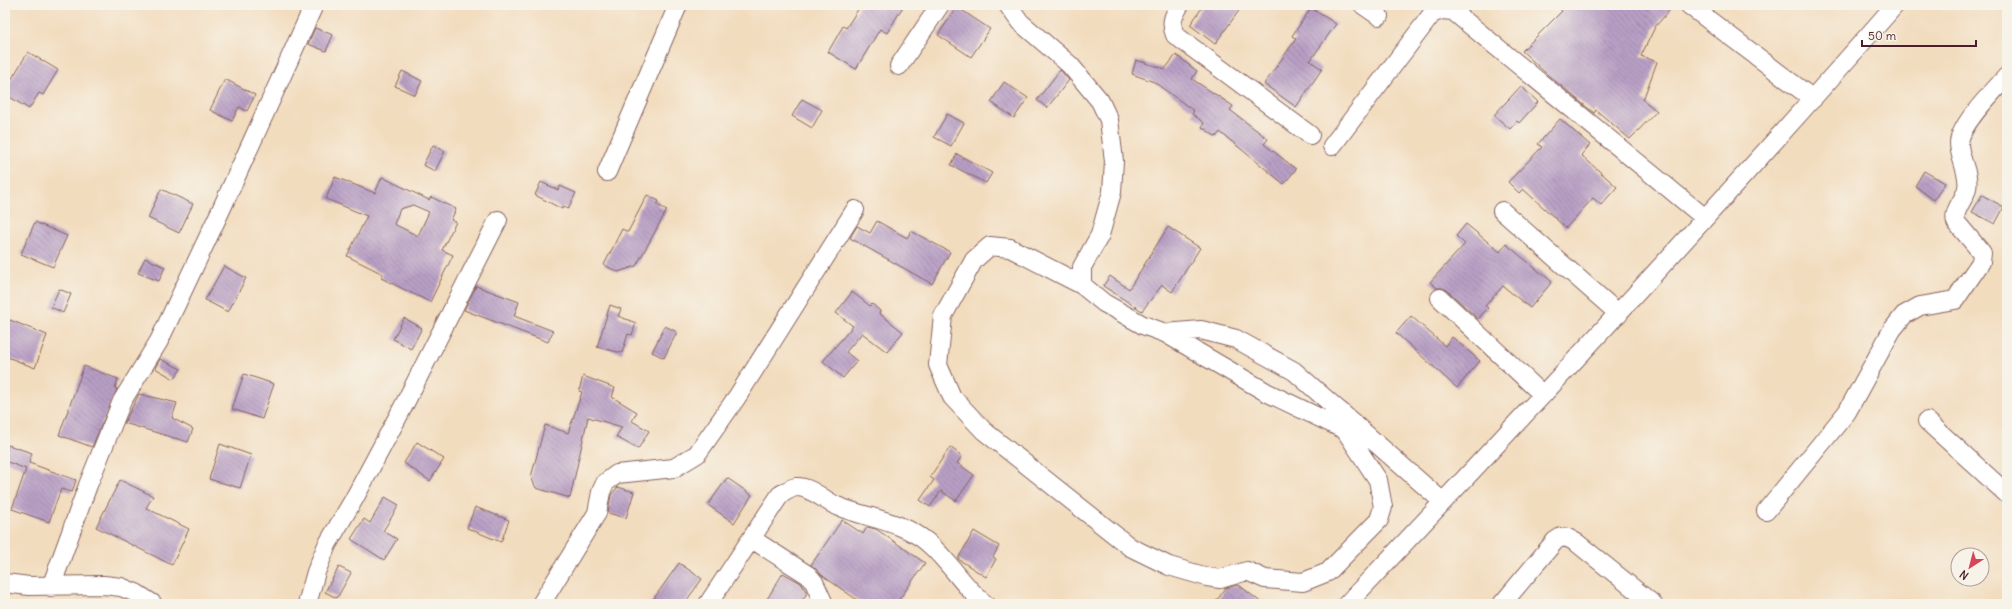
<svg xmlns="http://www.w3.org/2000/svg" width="2012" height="609" font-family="Delius,sans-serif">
	<defs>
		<pattern id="building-back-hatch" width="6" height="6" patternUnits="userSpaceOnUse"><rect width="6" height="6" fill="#b89fc5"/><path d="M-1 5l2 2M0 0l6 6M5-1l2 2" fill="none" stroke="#9881a0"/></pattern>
	</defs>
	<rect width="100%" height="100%" fill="#f7f3e8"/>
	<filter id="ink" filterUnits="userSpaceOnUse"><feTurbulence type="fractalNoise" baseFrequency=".025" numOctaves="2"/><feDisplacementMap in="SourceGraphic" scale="8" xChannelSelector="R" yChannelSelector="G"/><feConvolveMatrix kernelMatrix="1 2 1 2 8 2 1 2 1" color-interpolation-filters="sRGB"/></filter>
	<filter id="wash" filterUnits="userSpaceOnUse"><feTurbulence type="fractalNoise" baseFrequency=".012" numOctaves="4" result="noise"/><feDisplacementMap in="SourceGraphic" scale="16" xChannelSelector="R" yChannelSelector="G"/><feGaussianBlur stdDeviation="0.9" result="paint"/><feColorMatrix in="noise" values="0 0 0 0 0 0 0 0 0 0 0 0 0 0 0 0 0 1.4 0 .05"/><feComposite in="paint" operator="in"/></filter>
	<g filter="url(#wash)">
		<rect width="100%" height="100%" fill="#f2dcbe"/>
		<g id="blocks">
			<path fill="url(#building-back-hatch)" fill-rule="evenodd" d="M861,5H904L887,33L880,29L856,69L828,52L843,26L846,28Z
				M1204,5H1243L1215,44L1190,25Z
				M1556,5H1674L1655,27L1641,56L1657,62L1643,100L1657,111L1630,139L1596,110L1594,113L1549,76L1522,51L1562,11Z
				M957,7L990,29L971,57L938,35Z
				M1311,8L1336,24L1310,61L1322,69L1296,107L1264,84L1296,39L1292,36Z
				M315,28L333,35L326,51L308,44Z
				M28,52L58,70L43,95L39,93L29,109L5,94V90Z
				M1176,55L1197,71L1192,79L1233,106L1230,110L1268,139L1264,144L1296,169L1284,184L1220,132L1216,137L1202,127L1204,123L1192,114L1194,111L1154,82L1132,74L1136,60L1165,69Z
				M1060,70L1069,80L1047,108L1037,100Z
				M402,71L422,81L415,95L395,86Z
				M225,79L255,95L247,111L239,107L232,121L210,110Z
				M1004,82L1028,98L1014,118L991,102Z
				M1521,86L1538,102L1519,123L1517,121L1510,129L1494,115Z
				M802,99L822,110L812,128L792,116Z
				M947,114L964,123L951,146L934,137Z
				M1560,119L1590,145L1581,155L1617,187L1601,205L1593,198L1566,228L1523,189L1519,193L1508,182L1542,147L1538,144Z
				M433,145L445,151L435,171L423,165Z
				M957,154L992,173L986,183L951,165Z
				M1924,171L1945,183L1934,200L1915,186Z
				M335,177L375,193L382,177L429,200L431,197L456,209L451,220L456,222L442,250L453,255L430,302L381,278L383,274L347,256L367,216L326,199ZM413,205L429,212L418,236L394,224L400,209Z
				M541,182L558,190L560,186L576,193L568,209L563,206L562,209L535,195Z
				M161,189L193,204L179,233L148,218Z
				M647,195L659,201L657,205L667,210L636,266L618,272L604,265L622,229L628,232Z
				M1982,195L2004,207L1995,224L1972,212Z
				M877,221L907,238L911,231L950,252L932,284L850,238L857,226L870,233Z
				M35,222L67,236L53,267L21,254Z
				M1466,224L1500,252L1506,244L1552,282L1530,308L1503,286L1485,306L1488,308L1478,319L1447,290L1442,288H1437L1430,282L1465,244L1456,236Z
				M1168,227L1200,248L1172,292L1162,285L1142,311L1103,286L1110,276L1129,289Z
				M145,258L165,267L159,281L138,273Z
				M224,266L246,278L228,312L205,300Z
				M476,286L519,302L514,316L553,331L548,342L464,310Z
				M59,289L71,294L63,313L51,307Z
				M852,292L870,306L872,304L880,311L879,313L903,332L887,352L862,333L846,352L857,361L843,378L823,361L853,326L836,313Z
				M610,305L621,309L618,316L636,323L632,335L628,334L622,353L597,347Z
				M1411,316L1445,346L1452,337L1480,361L1457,388L1396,333Z
				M404,318L422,328L411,349L393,339Z
				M10,320L47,335L35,368L5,356V334Z
				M665,326L677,332L664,358L652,352Z
				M160,359L181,369L174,379L155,368Z
				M84,366L118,379L115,388L117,389L92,447L59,435Z
				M244,374L274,384L262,419L232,409Z
				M583,376L615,388L612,397L637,412L632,421L649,431L638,449L616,437L622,427L588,417L570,498L536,488L531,477L545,425L568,433L582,392L579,391Z
				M139,394L177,403L172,418L193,429L188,442L124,423Z
				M417,442L444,459L430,481L404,463Z
				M220,444L251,455L240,488L209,479Z
				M8,445L32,453L29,463L76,480L72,492L61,489L49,522L12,509L26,469L5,461V454Z
				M950,447L962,456L957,463L974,475L956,501L941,491L930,507L920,500L934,480L930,477Z
				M727,478L752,495L734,523L708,505Z
				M120,480L153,496L146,508L189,529L172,565L96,527Z
				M618,487L634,492L626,518L608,513L611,495Z
				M385,497L399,505L383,531L397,539L384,560L351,539L364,519L370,523Z
				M475,507L509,520L501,542L467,528Z
				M842,520L863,534L867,527L876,529L925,563L896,604H863L823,576L811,565Z
				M974,531L999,546L993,557L996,559L986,577L958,559Z
				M679,563L702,579L684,604H650Z
				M339,567L351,573L337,598L325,592Z
				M783,573L801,583L807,593L800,604H764Z
				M1238,585H1239L1263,604H1214L1226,588Z"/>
		</g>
	</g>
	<g filter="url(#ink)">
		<use href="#blocks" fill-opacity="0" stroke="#85615e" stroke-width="1"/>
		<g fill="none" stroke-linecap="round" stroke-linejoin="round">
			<defs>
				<path id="minor" d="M1008,5L1020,22L1070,65L1100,101L1109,120L1114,161L1112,192L1100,235L1082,267V285
					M1180,5C1173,16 1170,23 1175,35L1310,135
					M1363,5L1379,16
					M1689,5L1813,99
					M899,66L940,5
					M1332,146L1432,14L1442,10L1453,11L1705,218
					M607,172L678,5
					M1502,211L1619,314
					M1440,298L1543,395
					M1165,333L1266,392L1345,430
					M1340,411L1345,430L1378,480L1383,507L1379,520L1328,572L1303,582L1265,579L1247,571L1220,579L1207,577L1169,566L1130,547L984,431L952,397L938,365L943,316L974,260L990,246L1010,248L1082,285L1104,303L1143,325L1165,333L1201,330L1236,339L1294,371L1443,502
					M1927,421L2007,494
					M1766,511L1847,412L1892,330L1904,315L1920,306L1955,300L1981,262L1982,253L1956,222C1952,210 1965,200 1967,188C1970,174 1959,158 1959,143C1960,124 1994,91 2007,76
					M752,539L808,575L814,582L824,604
					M5,583L29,586L104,585L121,587L136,593L153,604
					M51,587L88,485L122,401L159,341L220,212L314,5
					M307,604L316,572L327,545L354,499L402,409L498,220
					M541,604L597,513L601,492L605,483L617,474L674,468L697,454L737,397L855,210
					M708,604L780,495C785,492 790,488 796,487C810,486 825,501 837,506C866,518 902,521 927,542C949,560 962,586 985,604
					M1347,604C1533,407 1717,209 1895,5
					M1502,604L1555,541L1561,537L1568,538L1577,543L1653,604"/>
			</defs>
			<use href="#minor" stroke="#85615e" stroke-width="20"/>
			<use href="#minor" stroke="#fff" stroke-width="18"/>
		</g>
	</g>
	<rect width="2012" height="609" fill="none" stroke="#f7f3e8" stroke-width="20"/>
	<g transform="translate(1970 567) rotate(216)"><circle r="19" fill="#f7f3e8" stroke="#b29e9c"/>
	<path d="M0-3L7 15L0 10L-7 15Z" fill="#d1495b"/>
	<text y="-6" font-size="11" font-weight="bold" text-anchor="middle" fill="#4a1f2b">N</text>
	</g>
	<path d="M1862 40v6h114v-6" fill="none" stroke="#4a1f2b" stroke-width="2"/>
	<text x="1868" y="40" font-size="12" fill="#4a1f2b" stroke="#f7f3e8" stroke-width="3" paint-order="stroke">50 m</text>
</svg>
